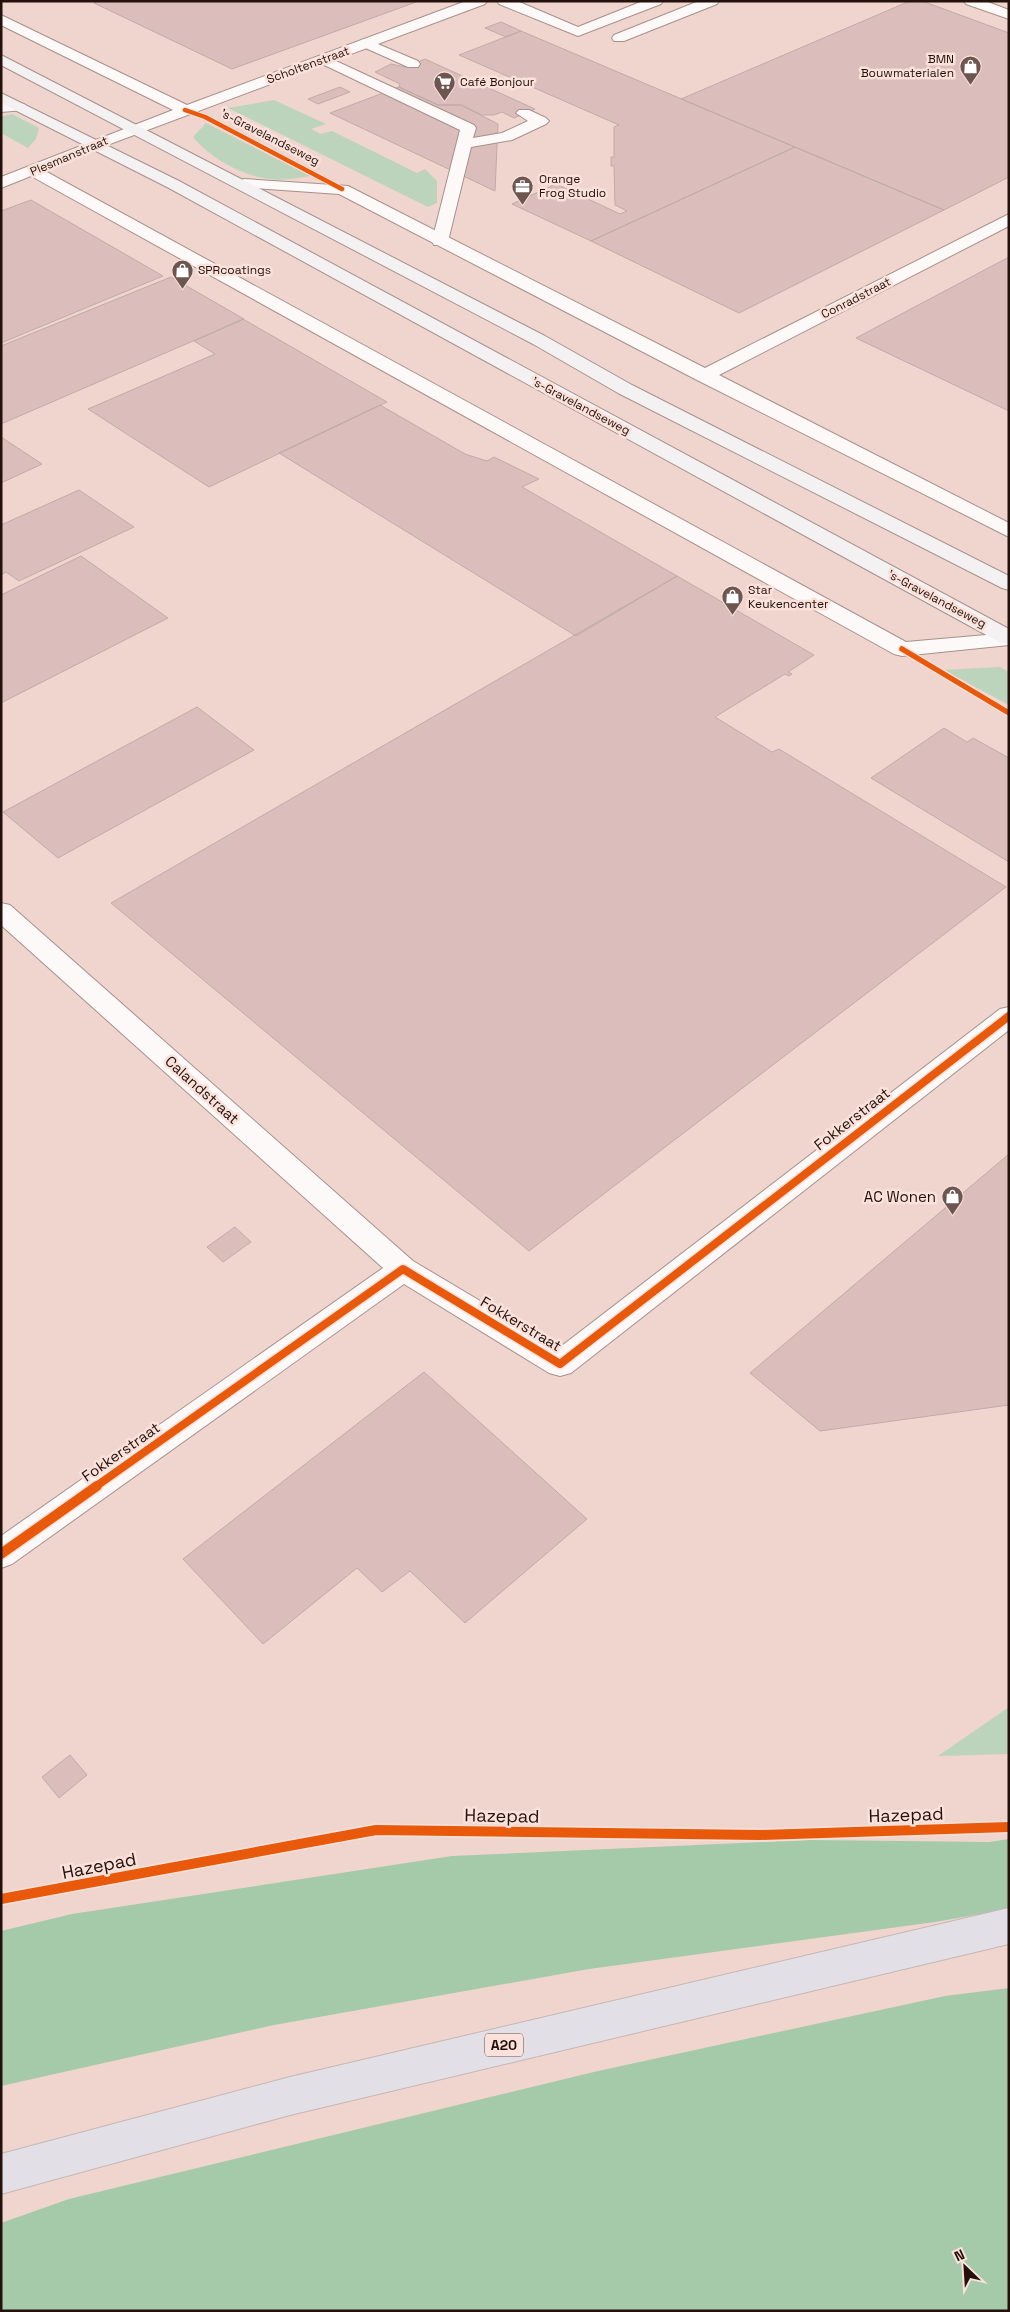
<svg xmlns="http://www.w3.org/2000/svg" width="1010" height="2312" font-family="'Space Grotesk',sans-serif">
	<rect width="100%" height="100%" fill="#efd5ce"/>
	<path fill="#bcd4bb" d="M274,100L326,124L311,129L321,134L332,131L417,173L425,169L437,181V203L428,207L228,108Z
		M12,114L39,128L36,139L28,148L1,133V117Z
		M206,123L310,176C297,178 283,181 271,179C243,176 211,159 193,137Z
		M1000,667L1009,672V705L944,670Z
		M1009,1707V1754L938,1756Z"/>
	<path fill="#a5caaa" d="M1009,1839V1909L935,1922L589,1969L274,2025L1,2086V1931L72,1914L452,1856L810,1840L989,1842Z
		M1009,1988V2311H1V2223L69,2199L598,2071L945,1996Z"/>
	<path fill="#dbbdbb" stroke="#c1aba8" d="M100,1H419L232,69L94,3Z
		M910,1H922L1009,33V177L944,210L681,99Z
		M501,22L521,31L506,37L485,28Z
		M521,31L606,67L795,147L591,241L512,204L556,184L620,214L627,211L615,205L614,166H611V157H614V127L619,125L459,55Z
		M425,59L535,109L514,118L502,112L494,115H482L461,105H438L399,87L400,84L375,72L391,64L405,67Z
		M340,87L350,92L318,104L308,99Z
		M399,87L438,105H461L498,124L495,191L330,113Z
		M795,147L944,210L739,313L591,241Z
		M31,200L163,276L1,343V211Z
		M1009,257V411L856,338Z
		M171,277L244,319L1,424V346Z
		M243,319L387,402L209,487L88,409L215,354L194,341Z
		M380,405L465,454L487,461L494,457L539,479L522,487L677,576L576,636L279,453Z
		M1,437L42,464L1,483Z
		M79,490L134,527L19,581L6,572L1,575V525Z
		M81,556L168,618L1,703V595Z
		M677,576L814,655L788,672L792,674L789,676L785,674L715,717L772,752L779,749L1006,887L529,1251L111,903Z
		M197,707L254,750L58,858L3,812Z
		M944,728L967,742L973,738L1009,758V862L871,778Z
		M1009,1154V1405L820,1431L750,1373Z
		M235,1227L251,1242L223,1262L207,1247Z
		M424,1372L587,1519L465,1623L410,1571L382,1592L357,1568L263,1644L183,1559Z
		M70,1755L87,1775L59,1798L42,1777Z"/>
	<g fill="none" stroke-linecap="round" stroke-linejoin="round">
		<defs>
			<path id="service" d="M497,1H517L578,27L643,1H663L661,4L578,36L499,4Z
				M699,1H719L717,4L624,41H614L612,38L614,35Z
				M964,1H985L1009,10V19L966,4Z
				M366,39L418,61L420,64L418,67H408L361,46L359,43L361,40Z
				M323,55L474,125L476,128L473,138L502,133L528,121L516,113L519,110H529L546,118L549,121L546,124L512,140L471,147L448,241L446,245H434L432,241L460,130L318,62L316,59Z"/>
			<path id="minor" d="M466,1H487L485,4L102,147L45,171L906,642L1009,633V645L902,656L894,654L31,176L1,188V177L173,110L1,25V15L187,105Z
				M1,102L24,104L27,107L24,110L1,112Z
				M244,179L348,186L705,368L1009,214V226L719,375L1009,523V537L697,380L339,194L238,187L236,184L238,181Z
				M1,903L10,905L413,1261L559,1348L1000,1009L1009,1007V1030L571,1373L560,1376L549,1373L404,1284L12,1564L1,1568V1536L383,1268L1,925Z"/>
			<path id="secondary" d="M1,55L545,336L632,385L1009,576V590L1002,588L618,393L533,344L1,65Z
				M1,93L179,181L1009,629V644L1001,643L167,187L1,103Z"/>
			<path id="motorway" d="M1009,1908V1944L290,2115L1,2194V2154L290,2077Z"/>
		</defs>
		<use href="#service" stroke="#a6918b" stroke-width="2"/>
		<use href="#minor" stroke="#a6918b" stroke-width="2"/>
		<use href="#secondary" stroke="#a6918b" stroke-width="2"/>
		<use href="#motorway" stroke="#c5b7b4" stroke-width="2"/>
		<use href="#service" fill="#fdf9f8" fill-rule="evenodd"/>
		<use href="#minor" fill="#fdf9f8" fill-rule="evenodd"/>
		<use href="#secondary" fill="#f4f1f3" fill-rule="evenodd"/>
		<use href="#motorway" fill="#e2dfe7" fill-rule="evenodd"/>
		<defs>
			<path id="cycleway-far3" d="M185,110L205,117L342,189"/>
			<path id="cycleway-far2" d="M902,649L1009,713"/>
			<path id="cycleway-far1" d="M95,1487L403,1269L560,1364L1009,1016"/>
			<path id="cycleway" d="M1,1554L97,1486
				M1,1899L376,1830L760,1835L1009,1827"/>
		</defs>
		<use href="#cycleway-far3" stroke="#fae1da" stroke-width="6"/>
		<use href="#cycleway-far2" stroke="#fae1da" stroke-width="8"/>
		<use href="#cycleway-far1" stroke="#fae1da" stroke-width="11"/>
		<use href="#cycleway" stroke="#fae1da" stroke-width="13"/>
		<use href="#cycleway-far3" stroke="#e8590c" stroke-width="4.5"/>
		<use href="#cycleway-far2" stroke="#e8590c" stroke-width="5.5"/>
		<use href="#cycleway-far1" stroke="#e8590c" stroke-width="8"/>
		<use href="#cycleway" stroke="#e8590c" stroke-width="10"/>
	</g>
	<defs>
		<symbol id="shop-pin" viewBox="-11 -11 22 30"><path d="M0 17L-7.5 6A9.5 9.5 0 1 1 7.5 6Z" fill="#6c564f" stroke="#fae1da"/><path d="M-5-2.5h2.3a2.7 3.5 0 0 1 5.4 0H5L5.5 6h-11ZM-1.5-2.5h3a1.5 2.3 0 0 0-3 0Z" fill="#fff"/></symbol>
		<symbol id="supermarket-pin" viewBox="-11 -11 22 30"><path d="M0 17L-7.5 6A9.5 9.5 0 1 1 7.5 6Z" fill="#6c564f" stroke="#fae1da"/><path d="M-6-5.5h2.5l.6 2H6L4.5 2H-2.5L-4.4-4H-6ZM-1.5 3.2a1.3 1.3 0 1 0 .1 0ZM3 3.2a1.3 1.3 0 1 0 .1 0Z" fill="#fff"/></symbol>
		<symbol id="office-pin" viewBox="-11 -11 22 30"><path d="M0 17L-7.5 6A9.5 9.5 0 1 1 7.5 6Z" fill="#6c564f" stroke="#fae1da"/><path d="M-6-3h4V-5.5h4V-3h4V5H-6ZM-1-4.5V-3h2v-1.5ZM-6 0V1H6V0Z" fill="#fff"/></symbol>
	</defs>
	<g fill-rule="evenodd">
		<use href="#shop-pin" x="958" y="54" width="25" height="34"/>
		<use href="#supermarket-pin" x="432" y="70" width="25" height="34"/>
		<use href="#office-pin" x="510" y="174" width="25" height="34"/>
		<use href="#shop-pin" x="170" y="258" width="25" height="34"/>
		<use href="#shop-pin" x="720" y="584" width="25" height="34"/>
		<use href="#shop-pin" x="940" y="1184" width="25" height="34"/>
	</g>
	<g text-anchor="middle" stroke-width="5" stroke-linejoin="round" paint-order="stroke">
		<g font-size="12" fill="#25110b" stroke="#fae1da" text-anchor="start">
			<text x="954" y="63" text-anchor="end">BMN<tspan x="954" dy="14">Bouwmaterialen</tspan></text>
			<text x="460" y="86">Café Bonjour</text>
			<text x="539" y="183">Orange<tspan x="539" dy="14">Frog Studio</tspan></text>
			<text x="198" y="274">SPRcoatings</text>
			<text x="748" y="594">Star<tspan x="748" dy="14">Keukencenter</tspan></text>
		</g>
		<g font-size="12" fill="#25110b" stroke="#fae1da">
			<text transform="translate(308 65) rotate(-20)" y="4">Scholtenstraat</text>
			<text transform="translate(270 137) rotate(27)" y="4">'s-Gravelandseweg</text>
			<text transform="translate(69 156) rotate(-23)" y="4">Plesmanstraat</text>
			<text transform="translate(856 298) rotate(-27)" y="4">Conradstraat</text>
			<text transform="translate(581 406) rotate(28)" y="4">'s-Gravelandseweg</text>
			<text transform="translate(937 599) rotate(28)" y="4">'s-Gravelandseweg</text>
		</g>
		<rect fill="#fae1da" stroke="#654f49" stroke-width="1" x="485" y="2033.5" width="38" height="23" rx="4"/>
		<g font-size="14" font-weight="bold" fill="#25110b">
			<text x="504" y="2050">A20</text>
		</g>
		<g font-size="15" fill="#25110b" stroke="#fae1da">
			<text transform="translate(202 1090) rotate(42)" y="5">Calandstraat</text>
			<text transform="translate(852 1119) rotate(-38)" y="5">Fokkerstraat</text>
			<text transform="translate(521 1324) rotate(31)" y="5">Fokkerstraat</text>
			<text transform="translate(121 1452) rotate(-35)" y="5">Fokkerstraat</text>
		</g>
		<g font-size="15" fill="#25110b" stroke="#fae1da" text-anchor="end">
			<text x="936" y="1202">AC Wonen</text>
		</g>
		<g font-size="18" fill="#25110b" stroke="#fae1da">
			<text transform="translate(906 1815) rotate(-2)" y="6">Hazepad</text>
			<text transform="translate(502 1816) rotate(1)" y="6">Hazepad</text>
			<text transform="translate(99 1866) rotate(-11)" y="6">Hazepad</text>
		</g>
	</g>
	<rect width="1010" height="2312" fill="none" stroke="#25110b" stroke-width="5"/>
	<g transform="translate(965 2267) rotate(335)" stroke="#fae1da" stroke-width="4" paint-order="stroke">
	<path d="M0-4L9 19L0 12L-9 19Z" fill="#25110b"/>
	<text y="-8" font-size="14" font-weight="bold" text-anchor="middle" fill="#25110b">N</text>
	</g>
</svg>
